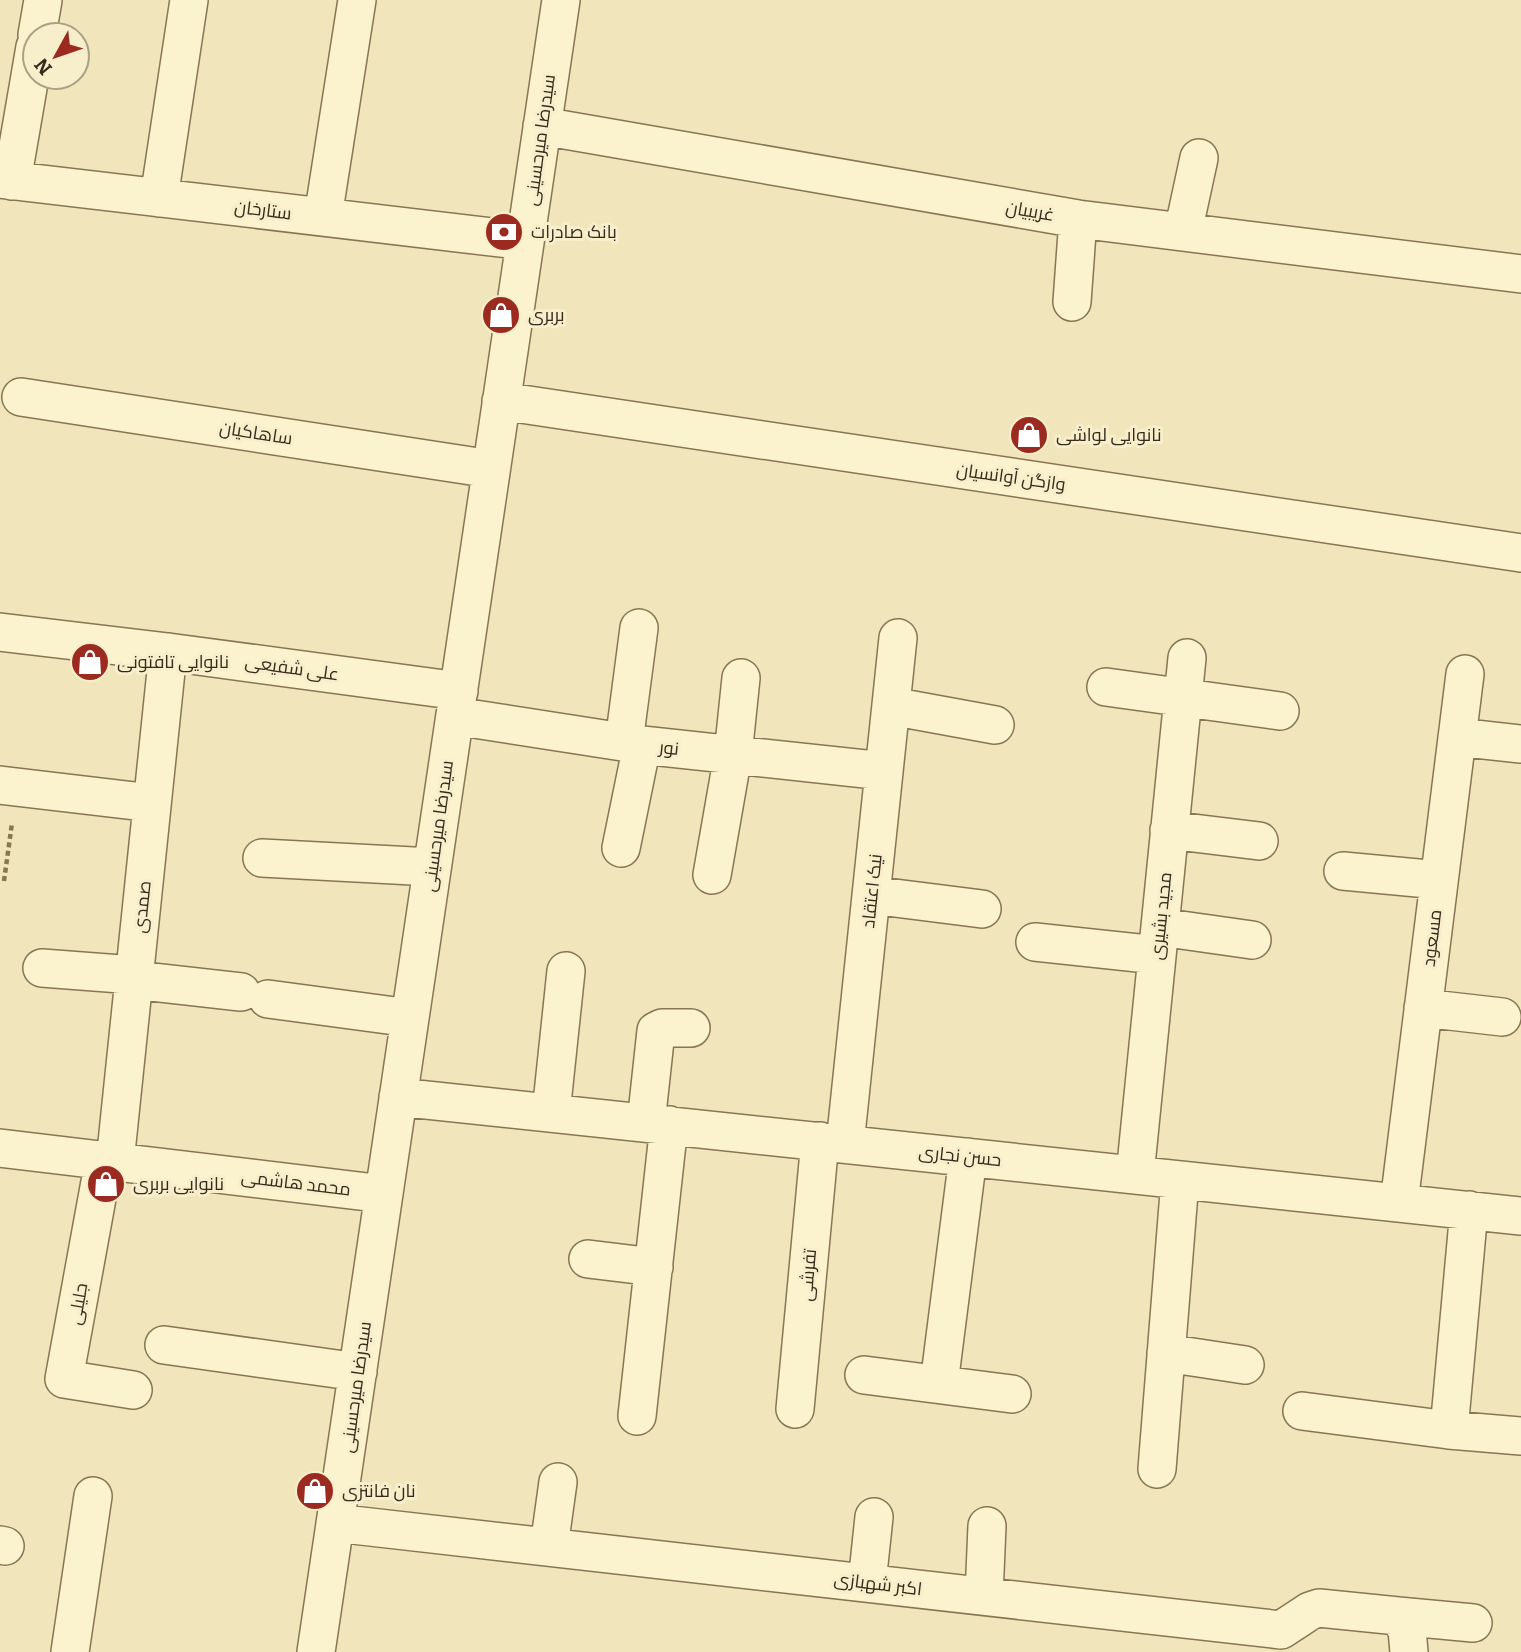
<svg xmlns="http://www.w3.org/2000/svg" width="1521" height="1652" font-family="Bitter,Cairo,serif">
	<rect width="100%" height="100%" fill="#f0e5bb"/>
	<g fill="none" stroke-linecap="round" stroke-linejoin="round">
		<defs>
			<path id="minor" d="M37,35L43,0
				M542,126L1078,219L1521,274
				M0,179L525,241
				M12,181L35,47
				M159,198L189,0
				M323,217L357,0
				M1183,232L1199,158
				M1072,302L1078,219
				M21,397L491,469
				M501,401L1521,553
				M0,632L168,652L459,691
				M1106,687L1280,711
				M891,706L995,725
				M455,716L642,745L884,771
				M1457,737L1521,744
				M624,742L639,628
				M0,785L152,803
				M1169,830L1259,841
				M621,848L642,745
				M262,858L432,867
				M1343,871L1439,880
				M712,875L733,755L741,678
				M871,895L982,909
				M1160,927L1252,940
				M1035,942L1157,955
				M42,968L134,975
				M134,980L241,992
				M268,999L410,1018
				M1423,1008L1502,1017
				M398,1097L1521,1216
				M551,1113L566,971
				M646,1123L656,1031L662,1028H691
				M845,1144L898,638
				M0,1148L384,1194
				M104,1160L64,1379L133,1390
				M115,1162L168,652
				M1135,1175L1187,658
				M1399,1203L1465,674
				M588,1259L654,1267
				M164,1345L358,1372
				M1166,1353L1245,1365
				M864,1375L1012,1394
				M939,1384L968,1157
				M795,1409L820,1141
				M1302,1411L1449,1430L1521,1436
				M637,1416L669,1125
				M1449,1430L1469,1210
				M1157,1469L1180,1180
				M335,1523L1281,1630L1310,1611L1319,1608L1398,1616L1407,1630L1409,1652
				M0,1545L5,1546
				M549,1547L558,1482
				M867,1583L874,1517
				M984,1596L987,1526
				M1398,1616L1473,1623
				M70,1652L93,1496
				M316,1652L561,0"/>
		</defs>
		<use href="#minor" stroke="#887554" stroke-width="40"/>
		<path stroke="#887554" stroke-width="4.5" stroke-dasharray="5 3.5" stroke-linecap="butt" d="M4,881L12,823"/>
		<use href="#minor" stroke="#fbf2ce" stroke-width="37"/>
	</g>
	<defs>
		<symbol id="bank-disc" viewBox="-11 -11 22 22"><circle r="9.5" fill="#9b2b20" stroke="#f7efcb"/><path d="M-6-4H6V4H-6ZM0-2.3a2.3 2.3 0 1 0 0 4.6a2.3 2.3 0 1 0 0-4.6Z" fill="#fff"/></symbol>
		<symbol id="shop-disc" viewBox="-11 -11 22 22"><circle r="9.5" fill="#9b2b20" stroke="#f7efcb"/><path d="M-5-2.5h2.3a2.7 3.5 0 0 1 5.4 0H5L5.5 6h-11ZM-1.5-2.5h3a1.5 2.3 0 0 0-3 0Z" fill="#fff"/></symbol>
	</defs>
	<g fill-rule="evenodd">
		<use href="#bank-disc" x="482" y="210" width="44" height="44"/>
		<use href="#shop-disc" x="479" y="293" width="44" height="44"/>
		<use href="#shop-disc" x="1007" y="413" width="44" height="44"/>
		<use href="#shop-disc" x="68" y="640" width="44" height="44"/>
		<use href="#shop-disc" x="84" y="1162" width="44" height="44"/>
		<use href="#shop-disc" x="293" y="1469" width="44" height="44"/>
	</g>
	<g text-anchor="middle" stroke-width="6" stroke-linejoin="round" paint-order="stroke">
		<g font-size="18" fill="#362a1a" stroke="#f7efcb">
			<text transform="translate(540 140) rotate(-82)" y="6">سیدرضا میرحسینی</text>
			<text transform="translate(263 210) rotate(7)" y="6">ستارخان</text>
			<text transform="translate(1030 211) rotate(10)" y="6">غریبیان</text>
			<text transform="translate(256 433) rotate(9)" y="6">ساهاکیان</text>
			<text transform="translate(1011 477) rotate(8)" y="6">وازگن آوانسیان</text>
			<text transform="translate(292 668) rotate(8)" y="6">علی شفیعی</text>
			<text transform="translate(669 748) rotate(6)" y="6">نور</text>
			<text transform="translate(438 826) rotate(-82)" y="6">سیدرضا میرحسینی</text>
			<text transform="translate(872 891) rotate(-84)" y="6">نیک اعتقاد</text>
			<text transform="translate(142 907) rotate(-84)" y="6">صمدی</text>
			<text transform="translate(1161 916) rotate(-84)" y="6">مجید بشیری</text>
			<text transform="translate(1432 938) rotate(-83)" y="6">مسعود</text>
			<text transform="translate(960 1156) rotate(6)" y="6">حسن نجاری</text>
			<text transform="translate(296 1183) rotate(7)" y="6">محمد هاشمی</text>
			<text transform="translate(808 1275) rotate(-85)" y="6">تفرشی</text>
			<text transform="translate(78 1304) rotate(-80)" y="6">جلیلی</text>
			<text transform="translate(356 1387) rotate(-82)" y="6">سیدرضا میرحسینی</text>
			<text transform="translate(878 1584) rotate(7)" y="6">اکبر شهبازی</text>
		</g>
		<g font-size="18" fill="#362a1a" stroke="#f7efcb" text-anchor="start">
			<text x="531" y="238">بانک صادرات</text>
			<text x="528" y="321">بربری</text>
			<text x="1056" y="441">نانوایی لواشی</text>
			<text x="117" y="668">نانوایی تافتونی</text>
			<text x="133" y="1190">نانوایی بربری</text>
			<text x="342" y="1497">نان فانتزی</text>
		</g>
	</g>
	<g transform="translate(56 56) rotate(230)"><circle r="33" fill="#f7efcb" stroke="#aaa084" stroke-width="2"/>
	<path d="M0-5L12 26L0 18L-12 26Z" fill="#9b2b20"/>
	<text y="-10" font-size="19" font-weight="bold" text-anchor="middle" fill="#362a1a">N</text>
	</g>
</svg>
